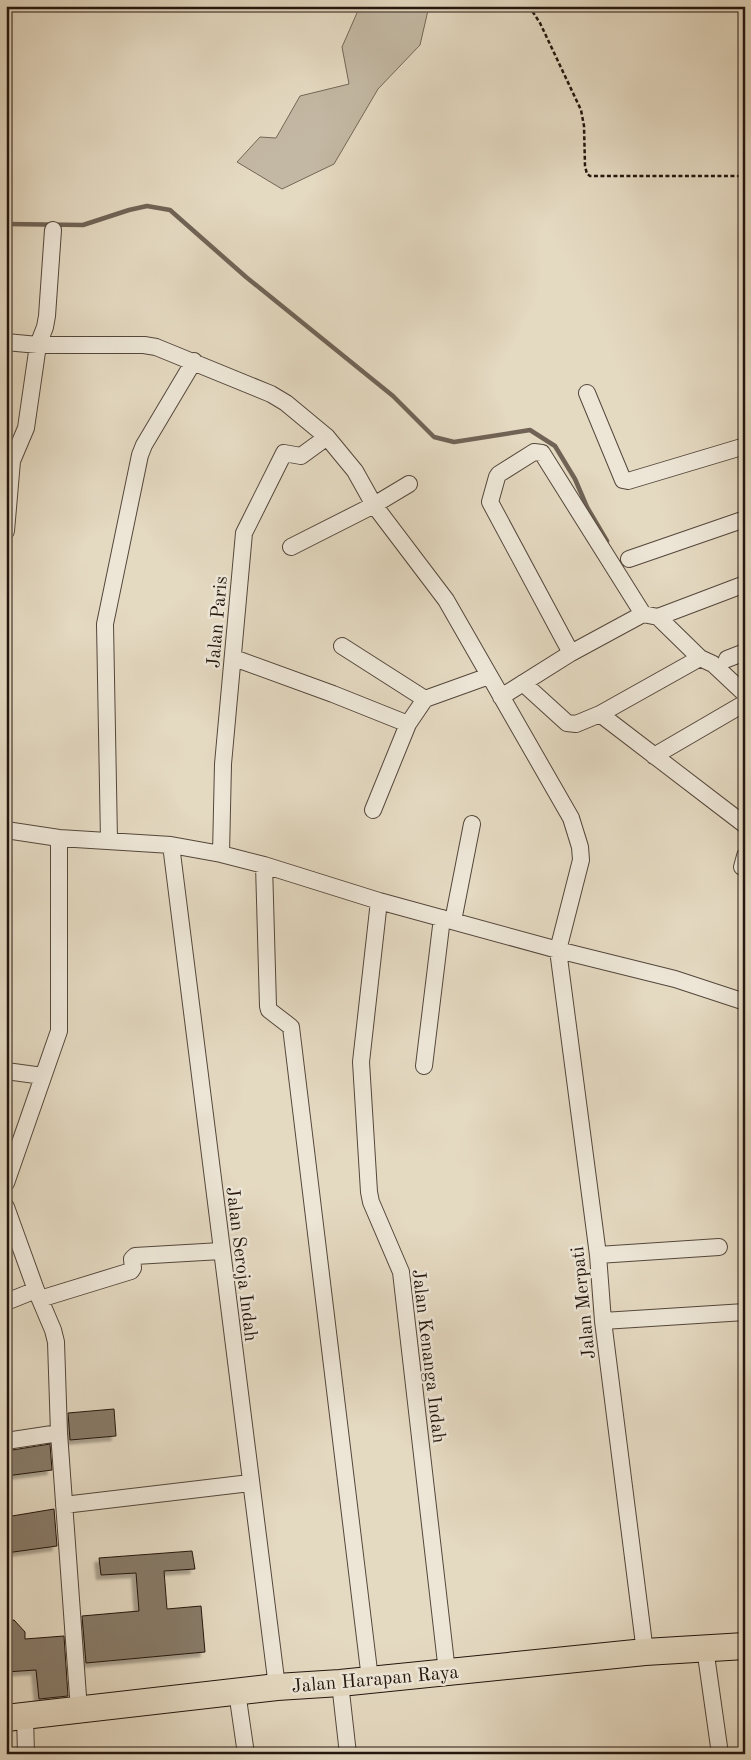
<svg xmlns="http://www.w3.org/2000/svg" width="751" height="1760" font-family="'Old Standard TT',serif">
	<defs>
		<filter id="shadow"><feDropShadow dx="-4.5" dy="4.5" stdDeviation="1" flood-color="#0004"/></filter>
	</defs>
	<rect width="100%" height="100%" fill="#e4d9c1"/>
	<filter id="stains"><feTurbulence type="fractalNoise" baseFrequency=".004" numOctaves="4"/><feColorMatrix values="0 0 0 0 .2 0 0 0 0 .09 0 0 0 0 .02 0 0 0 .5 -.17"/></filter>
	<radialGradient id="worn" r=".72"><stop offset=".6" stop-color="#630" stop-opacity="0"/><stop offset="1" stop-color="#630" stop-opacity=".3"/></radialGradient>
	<path fill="#c3b8a3" stroke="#746758" d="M360,6H429L420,45L378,89L334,164L282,189L237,162L260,137L276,138L300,96L349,84L342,47Z"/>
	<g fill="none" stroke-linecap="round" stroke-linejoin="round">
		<path stroke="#706355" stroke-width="4.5" d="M6,224L83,225L129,210L147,206L170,210L246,277L393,396L434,437L454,442L530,430L555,446L575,479L587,507L607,541"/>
	</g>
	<path fill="#887b6b" stroke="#24160e" filter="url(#shadow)" d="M114,1409L116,1436L70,1440L68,1413Z
		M50,1444L52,1470L6,1476V1451Z
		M54,1509L57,1546L6,1553V1517Z
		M192,1551L195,1569L164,1571L167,1609L201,1606L205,1652L86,1663L82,1616L139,1611L136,1573L101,1575L99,1558Z
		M14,1620L25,1632V1639L64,1636L68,1696L39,1699L36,1670L6,1672V1621Z"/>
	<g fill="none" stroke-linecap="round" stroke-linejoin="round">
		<defs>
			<path id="street" d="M6,342L38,345H144L156,347L271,394L286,403L327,437L355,471L374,505L446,600L571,818L580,847L581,860L558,950L598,1255L603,1321L645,1652
				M587,393L623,480L628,481L745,446
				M6,531L12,461L26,428L38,345L45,327L47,316L53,230
				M291,547L374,505L409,484
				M629,559L745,519
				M658,617L700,658L713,664L745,694
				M342,646L425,699
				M571,653L490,502L497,477L499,474L534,452L542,453L643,614
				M234,658L333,694L408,724
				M727,659L745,652
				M523,683L567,723L576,724L600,714L745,825
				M501,697L571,653L643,614L658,617L745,584
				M600,714L700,658
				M654,756L745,703
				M373,810L408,724L425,699L489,676
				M6,830L59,838L171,845L221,854L264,865L379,901L558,950L675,979L745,1002
				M109,840L105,624L140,455L144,445L194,361
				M171,845L277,1687
				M221,854L223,764L244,533L284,453L301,456L327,437
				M264,865L268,1006L269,1010L291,1027L370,1679
				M742,867L745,856
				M379,901L361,1062L369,1192L371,1202L401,1272L447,1672
				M453,921L472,824
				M424,1066L442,918
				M6,1071L43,1076
				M6,1183L59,1031V838
				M6,1207L36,1290L53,1330L56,1342L59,1433L79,1710
				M598,1255L719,1247
				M40,1299L131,1271L133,1268L132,1259L135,1256L221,1251
				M6,1302L36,1290
				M603,1321L745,1312
				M6,1441L59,1433
				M64,1505L250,1483
				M705,1648L720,1754
				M340,1683L348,1754
				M237,1692L246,1754
				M25,1716L26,1754"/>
			<path id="primary" d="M6,1718L277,1687L340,1683L645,1652L745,1646"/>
		</defs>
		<use href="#street" stroke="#54473b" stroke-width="18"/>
		<use href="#primary" stroke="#24160e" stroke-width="28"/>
		<path stroke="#24160e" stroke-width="2.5" stroke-dasharray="4 2.5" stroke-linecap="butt" d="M529,6L540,23L581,110L584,126L585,166L587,174L590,176H745"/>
		<use href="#street" stroke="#ede6d7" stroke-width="16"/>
		<use href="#primary" stroke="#e4d9c1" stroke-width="26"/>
	</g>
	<g text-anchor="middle" stroke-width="5" stroke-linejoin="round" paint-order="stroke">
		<g font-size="19" fill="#24160e" stroke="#ede6d7">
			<text transform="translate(216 622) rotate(-85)" y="7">Jalan Paris</text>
			<text transform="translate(243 1264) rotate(83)" y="7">Jalan Seroja Indah</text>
			<text transform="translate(582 1303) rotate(-96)" y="7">Jalan Merpati</text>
			<text transform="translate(430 1356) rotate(83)" y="7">Jalan Kenanga Indah</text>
			<text transform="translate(375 1678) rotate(-5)" y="7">Jalan Harapan Raya</text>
		</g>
	</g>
	<rect width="751" height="1760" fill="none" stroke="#e4d9c1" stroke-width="25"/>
	<rect x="8" y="8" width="736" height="1745" fill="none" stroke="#24160e" stroke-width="2.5"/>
	<rect x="12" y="12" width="726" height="1735" fill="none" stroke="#24160e"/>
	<rect width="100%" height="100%" filter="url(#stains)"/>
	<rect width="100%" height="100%" fill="url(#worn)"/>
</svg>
